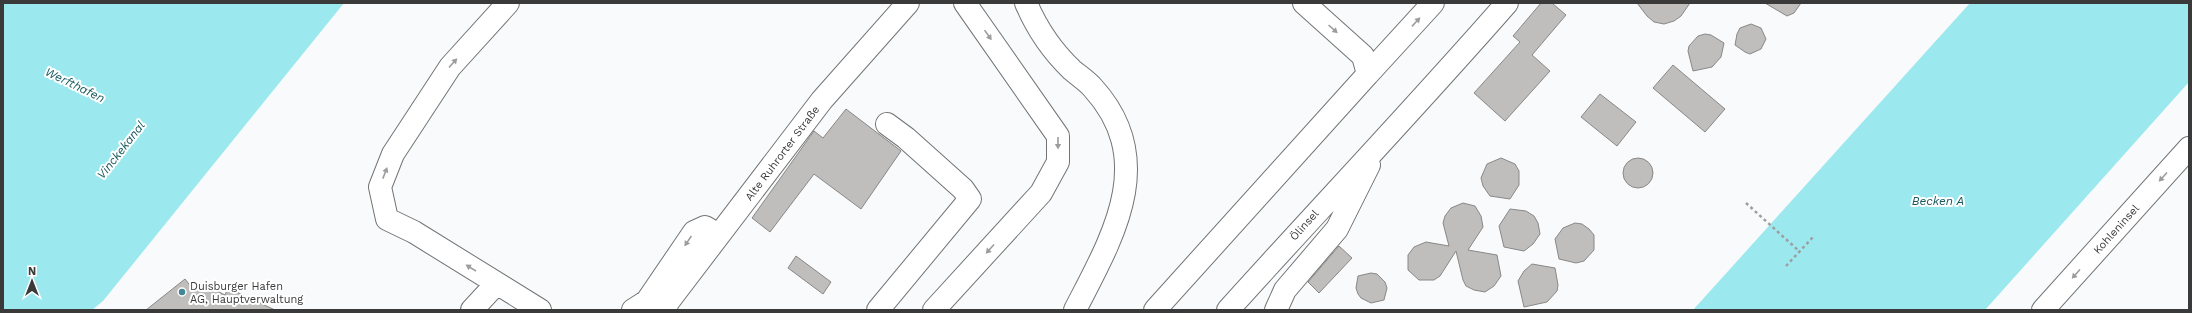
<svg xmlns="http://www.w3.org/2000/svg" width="2192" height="313" font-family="'Work Sans',sans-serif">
	<rect width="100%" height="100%" fill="#f8fafc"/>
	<path fill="#9be9ee" d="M3,3H344L103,301L92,310H3Z
		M1970,3H2189V82L1985,310H1693Z"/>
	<path fill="#c0bebc" stroke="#898886" d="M1541,3H1552L1566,15L1532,55L1550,71L1505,121L1474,93L1520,42L1513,36Z
		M1637,3H1690L1681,16L1674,21L1664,24L1654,22L1647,16Z
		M1765,3H1801L1794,13L1787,16Z
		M1751,24L1761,28L1766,39L1761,49L1750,54L1745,52L1735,45L1737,34L1740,28Z
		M1705,34L1711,35L1724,43L1721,57L1712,67L1693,71L1688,51L1689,46L1698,36Z
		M1673,65L1725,109L1705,132L1653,88Z
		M1600,94L1636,122L1617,146L1581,117Z
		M846,109L901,151L861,209L814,174L770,232L752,218L814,131L823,138Z
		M1501,158L1515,164L1519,171V185L1510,199L1490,196L1483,186L1481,178L1487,164Z
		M1623 173a15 15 0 1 1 30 0a15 15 0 1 1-30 0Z
		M1463,203L1475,206L1481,216L1483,227L1468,250L1497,255L1501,276L1494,286L1485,292L1474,290L1466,286L1463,280L1456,251L1440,276L1434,280H1419L1408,270V255L1414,247L1426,242L1449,246L1443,223L1445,216L1451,208Z
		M1510,209L1526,211L1534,216L1538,223L1540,234L1533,244L1524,251L1504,247L1499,226Z
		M1575,223L1582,224L1589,229L1594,235V250L1584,261L1576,263L1559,259L1555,239L1563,228Z
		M1339,246L1352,258L1319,293L1308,282Z
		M796,256L831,282L823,294L788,268Z
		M1532,264L1555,268L1558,285L1557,291L1547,302L1524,307L1518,281L1524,271Z
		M1371,273L1377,274L1385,282L1387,288L1384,300L1371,303L1361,298L1358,294L1356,288L1358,276Z
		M185,279L193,289L201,283L225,295L228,288L275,310H146Z"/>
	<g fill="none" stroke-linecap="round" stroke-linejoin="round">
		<defs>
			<path id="minor" d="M508,3L450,67L393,154L380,187L387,219L414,232L540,310
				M1026,3C1037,29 1052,51 1072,70C1079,76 1087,81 1093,88C1159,161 1112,238 1075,310
				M1304,3L1363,56L1368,74L1433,3
				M472,310L496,284
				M633,310L647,301L694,232L705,227L719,235
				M665,310L668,302L822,100L908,3
				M878,310L970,199L963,189L906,138L887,124
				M934,310L1041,193L1058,162V136L965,3
				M1155,310L1368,74
				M1228,310C1321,207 1416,107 1507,3
				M1276,310L1285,290L1337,229L1369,165
				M2043,310L2189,148"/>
		</defs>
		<use href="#minor" stroke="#727475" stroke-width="24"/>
		<path stroke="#9e9fa1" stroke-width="2.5" stroke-dasharray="3 3" stroke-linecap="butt" d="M1746,203L1799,251
			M1786,266L1814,236"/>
		<use href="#minor" stroke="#fff" stroke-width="22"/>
	</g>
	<defs><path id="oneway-solid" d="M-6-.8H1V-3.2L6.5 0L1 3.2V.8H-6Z"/></defs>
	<g fill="#9c9c9d">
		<use href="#oneway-solid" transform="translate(1416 22) rotate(-47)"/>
		<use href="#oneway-solid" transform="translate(1333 29) rotate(42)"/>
		<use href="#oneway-solid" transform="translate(988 35) rotate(55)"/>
		<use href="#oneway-solid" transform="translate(453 63) rotate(-48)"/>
		<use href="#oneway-solid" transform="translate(1058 143) rotate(90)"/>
		<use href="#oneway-solid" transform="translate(385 173) rotate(-69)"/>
		<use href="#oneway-solid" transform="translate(2163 177) rotate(132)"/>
		<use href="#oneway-solid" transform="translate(688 241) rotate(124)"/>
		<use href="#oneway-solid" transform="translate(990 249) rotate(132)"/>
		<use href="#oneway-solid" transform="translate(471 268) rotate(-148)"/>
		<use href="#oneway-solid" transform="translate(2076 274) rotate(132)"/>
	</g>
	<circle fill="#438696" stroke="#fff" stroke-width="1.5" cx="182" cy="292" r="4"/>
	<g text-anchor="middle" stroke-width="4" stroke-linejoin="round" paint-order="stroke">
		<g font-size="11" fill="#3a3a3b" stroke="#fff">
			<text transform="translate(782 153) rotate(-53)" y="4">Alte Ruhrorter Straße</text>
			<text transform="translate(1304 225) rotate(-48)" y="4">Ölinsel</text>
			<text transform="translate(2116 229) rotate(-48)" y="4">Kohleninsel</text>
		</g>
		<g font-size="11" fill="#3a3a3b" stroke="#fff" text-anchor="start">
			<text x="190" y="290">Duisburger Hafen<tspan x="190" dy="13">AG, Hauptverwaltung</tspan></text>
		</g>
		<g font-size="12" font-style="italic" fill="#16585d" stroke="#fff">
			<text transform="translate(75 85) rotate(26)" y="4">Werfthafen</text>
			<text transform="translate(121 150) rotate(-52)" y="4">Vinckekanal</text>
			<text x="1938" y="205">Becken A</text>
		</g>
	</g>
	<rect width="2192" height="313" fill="none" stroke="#3a3a3b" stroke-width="8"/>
	<g transform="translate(32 281)" stroke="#ffffff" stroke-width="3" paint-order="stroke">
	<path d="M0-3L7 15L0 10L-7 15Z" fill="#3a3a3b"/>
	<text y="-6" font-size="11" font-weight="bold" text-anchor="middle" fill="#3a3a3b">N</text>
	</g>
</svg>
